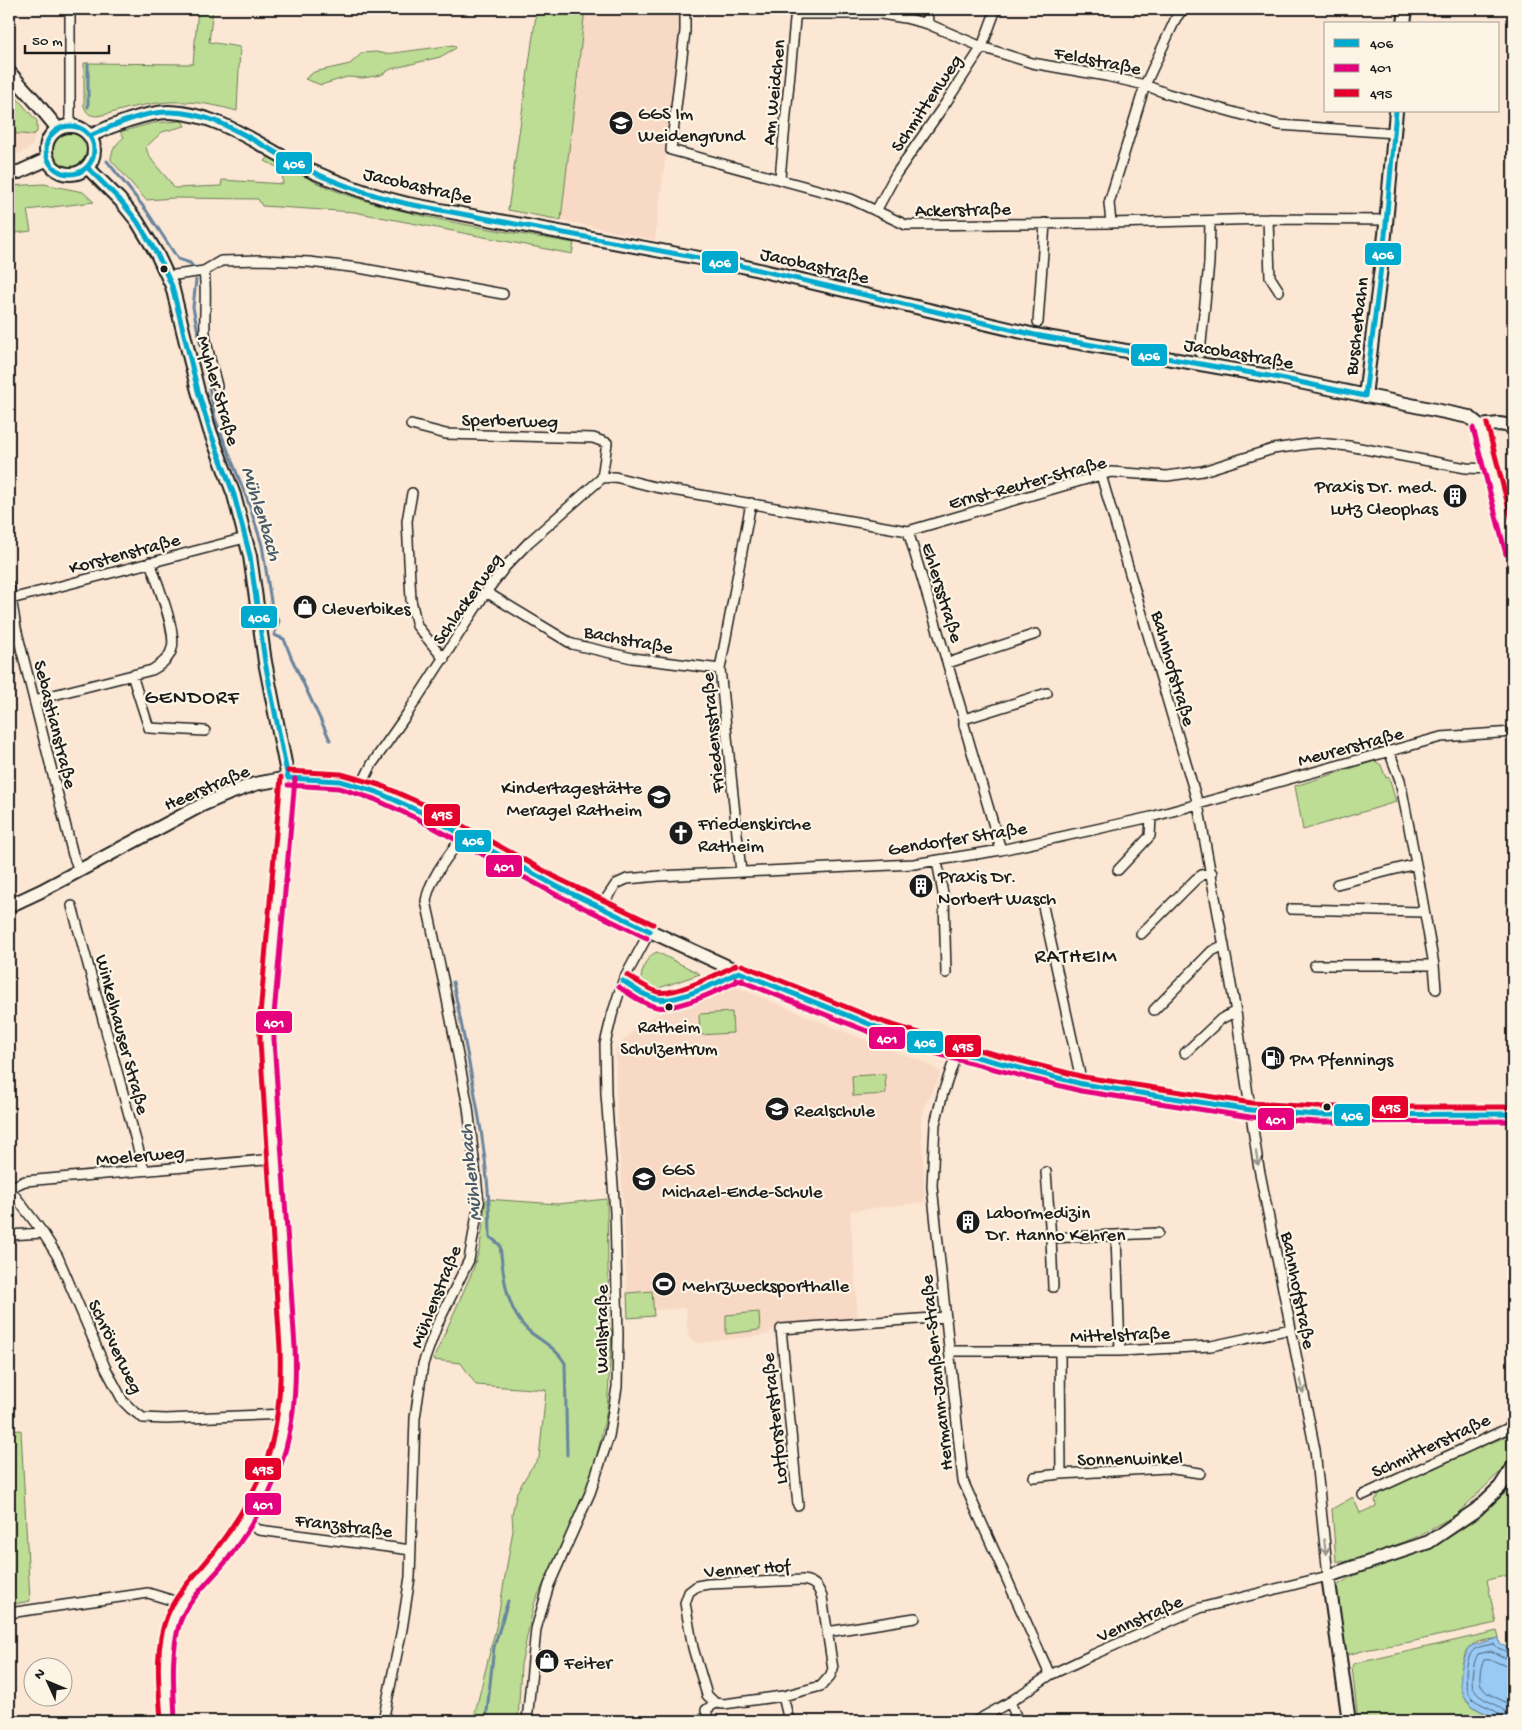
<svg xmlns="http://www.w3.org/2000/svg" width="1522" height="1730" font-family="'Gochi Hand',sans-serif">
	<rect width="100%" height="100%" fill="#fce7d4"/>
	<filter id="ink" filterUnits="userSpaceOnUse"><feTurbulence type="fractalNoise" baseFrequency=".02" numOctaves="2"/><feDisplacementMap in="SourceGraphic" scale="10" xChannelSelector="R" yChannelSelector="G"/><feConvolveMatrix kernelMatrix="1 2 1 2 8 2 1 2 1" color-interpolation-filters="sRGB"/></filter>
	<g filter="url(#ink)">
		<path fill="#f8d9c5" d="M585,9H682V27L655,240L561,220Z
			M9,90L35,121L36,132L32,146L21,153L9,157Z
			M734,986L880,1046L920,1060L941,1072L938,1080L925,1105L921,1121L925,1202L850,1211L858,1320L775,1328L767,1335L696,1343L688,1336L686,1308L654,1310V1316L628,1318L623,1201L616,1095V1048L637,1027L655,1016Z"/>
		<path fill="#bddc94" stroke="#6c7c58" d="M198,9H213L209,42L240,47L237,111C201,101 176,99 139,106C125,108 111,114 97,116C89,115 87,114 84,106V63L193,64Z
			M545,9H585L561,220L508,210L536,15Z
			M454,45L456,48L440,57L391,69L381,75L363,78L347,77L321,85L305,79L314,72L350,64L362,53L376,52L386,54Z
			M9,89L37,121V132L32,135L9,133Z
			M180,121L183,122L185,126L162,132L146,147C148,161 167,175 174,188L221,186L222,180L283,184L282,170L265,161L270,156C290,167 310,181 331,189C408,218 492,229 574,243L572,254L354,212L262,206L258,199L174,198L146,200L111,160C111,150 117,143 124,137L120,132L153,123Z
			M53 150a17 17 0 1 1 34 0a17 17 0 1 1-34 0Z
			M44,184L83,192L94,202L27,210L31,231L9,234V186Z
			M1375,761L1381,765L1386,778L1389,777L1396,802L1303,830L1295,786Z
			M657,952L700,974L659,988H648L641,979C642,969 647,955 657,952Z
			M732,1012L733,1033L700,1035L699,1014Z
			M885,1074L886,1094L853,1096L852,1076Z
			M486,1199L557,1204L607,1199L609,1325L612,1332L607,1410L597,1456L583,1500L534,1604L521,1665L518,1721H473L497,1623L513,1530L512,1514L517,1492L530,1470L539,1458L546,1390L476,1385L461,1363L433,1360L473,1270L480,1247Z
			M652,1291L654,1316L628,1318L627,1293Z
			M759,1312L760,1330L726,1334V1315Z
			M21,1430L30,1601L9,1605V1431Z
			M1507,1436L1513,1437V1455L1505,1467L1457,1514L1418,1536L1357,1561L1353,1559L1344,1562L1336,1561L1332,1509L1353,1497L1360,1513L1376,1506L1375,1500L1381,1492L1486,1442H1493Z
			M1513,1476V1568L1508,1569L1509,1575L1487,1580L1496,1623L1410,1642L1370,1649L1347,1655L1333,1588L1351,1577L1404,1555Z
			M1497,1631L1499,1638C1490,1640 1476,1640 1470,1647C1459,1658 1458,1691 1468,1702C1476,1711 1492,1716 1502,1721H1358L1352,1667L1353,1664Z"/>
		<path fill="#99c9f5" stroke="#67849e" d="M1499,1638L1500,1644L1513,1650V1721C1503,1721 1497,1718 1487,1714C1481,1711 1472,1707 1468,1701C1455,1687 1461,1659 1471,1646Z"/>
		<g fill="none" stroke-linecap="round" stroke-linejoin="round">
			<path stroke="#4e6173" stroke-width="1" d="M1513,1668C1503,1667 1494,1658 1484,1660C1482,1665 1480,1670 1480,1676C1478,1697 1502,1696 1513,1708
				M1503,1721C1502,1710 1481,1706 1473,1699C1463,1690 1464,1656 1475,1649C1480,1646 1488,1645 1494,1644L1498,1648L1513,1654
				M1509,1721C1508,1698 1470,1707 1472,1677C1473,1669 1474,1661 1478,1654L1491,1651L1507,1659L1513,1660"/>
			<path stroke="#67849e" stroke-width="3" d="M88,64V107
				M107,161L146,210L178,259L190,263L195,269
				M196,280L193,307L215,418L249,504L262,545L273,614L279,621L274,635L284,639L291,657L330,740
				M453,982C469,1066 490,1151 490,1237L500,1245C503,1274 506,1312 530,1332C543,1342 557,1349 565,1363L567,1455
				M486,1721L494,1647L508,1601"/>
			<defs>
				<path id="street" d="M685,9V31L671,150L851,199L906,225L1111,223L1268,219L1386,220
					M927,9L928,24
					M797,14H881L905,18L928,24L982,47L1032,63L1106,76L1145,85L1168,94L1279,125L1395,133
					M70,126V9
					M780,178L796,9
					M876,211L896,174L945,104L982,47L996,9
					M1268,219L1270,277L1279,291
					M1111,223L1109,203L1145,85L1176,18L1183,9
					M204,271C207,292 204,312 205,333C207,351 213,369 217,386
					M168,276L204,271L221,261L262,260L309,262L359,268L503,294
					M1038,322L1045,223
					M1200,353L1209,263L1210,221
					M602,478L615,477L655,487L908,531L1111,472L1167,476L1203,471L1273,449L1308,444L1318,443L1349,446L1466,468L1491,469
					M412,493L407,521L411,600L417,626L444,659
					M908,531L964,719V725L1001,850
					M9,585L16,628L73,855L79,870
					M486,592L572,644L632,658L720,669
					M11,599L245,538
					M948,663L1036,634
					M132,675L149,728L205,731
					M34,700L152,670C161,665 170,658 172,648C177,631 156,580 150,562
					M964,719L1047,693
					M1389,751L1400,780L1416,864L1434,965L1436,989
					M361,786L372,764L407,714L486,592L505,567L529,542L602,478L607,443L593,438L446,434L411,425
					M937,861L944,899L946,973
					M1118,870L1150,836L1151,817
					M741,872L720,669L751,503
					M1337,884L1416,864
					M1042,902L1082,1084
					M72,906L144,1170
					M600,908L616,884L627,879L659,876L914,864L1001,850L1151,817L1441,737L1513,732
					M1291,909L1424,912
					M1141,934L1196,879L1202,875L1212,873
					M1315,965H1434
					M1154,1010L1212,951L1224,945
					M957,1052L943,1093L935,1124L932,1186L963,1481L1050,1675
					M1185,1053L1221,1019L1236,1011
					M1046,1172L1051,1238L1053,1287
					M9,1188L43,1233L58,1257L105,1367L123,1401L131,1409L143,1418L166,1419L286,1414
					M9,1188L25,1181L275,1159
					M9,1235L43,1233
					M1116,1236L1120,1351
					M1051,1238L1158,1233
					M949,1351H1120L1211,1346L1291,1329
					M1060,1351L1061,1474
					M1034,1477L1061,1474L1167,1468L1200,1473
					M1363,1495L1513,1426
					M798,1505L781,1329L946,1317
					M245,1522L259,1530L411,1550
					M803,1580C815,1582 818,1587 822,1597L833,1669L830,1676L821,1686L783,1696L724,1704L715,1703L707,1695L693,1648L685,1603L689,1592L697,1586L708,1584Z
					M9,1613L148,1593L181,1603
					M827,1632L915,1618
					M783,1696L789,1721
					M1010,1702L1018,1721
					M383,1721L402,1629L410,1577L415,1418L423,1364L437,1325L469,1260L479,1203L468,1107L444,984L426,901C430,877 449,855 464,835
					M527,1721L536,1629L549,1585L590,1493L609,1436L617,1387L618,1336L615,1212L606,1094L605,1044L612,1015L623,981L650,931
					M709,1721L706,1710L715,1703
					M976,1721L1010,1702L1050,1675L1092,1655L1200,1608L1328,1576L1315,1450L1258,1163L1236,1012L1198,804L1101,475"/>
				<path id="secondary" d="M1404,24L1406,9
					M9,72L35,101L58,129
					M46 150a24 24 0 1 1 48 0a24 24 0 1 1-48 0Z
					M90,136C110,126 146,112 169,112C217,113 257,144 298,165C335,182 369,195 408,204L742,266L1035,335L1280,378L1469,417L1480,426L1483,433L1494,482L1513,552
					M87,167L120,200L137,221L157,254L172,286L198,391L210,431L234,495L250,556L265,662L288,778L267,1015V1040C273,1125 280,1211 285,1297C287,1341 293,1388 283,1432C270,1486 249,1519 216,1562C202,1579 180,1600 173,1620C164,1646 167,1693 168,1721
					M9,173L19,172L48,159
					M1365,396L1385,235L1396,111
					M1480,426L1499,424L1513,426
					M9,906L41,891L202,805L230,793L255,784L288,778L340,781L361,786L421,812L600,908L739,972L884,1030L957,1052L1082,1084L1251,1110L1318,1115L1513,1114
					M1349,1721L1328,1576L1429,1542L1476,1510L1500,1487L1513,1467"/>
			</defs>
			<use href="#street" stroke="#1c1c1c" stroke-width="12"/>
			<use href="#secondary" stroke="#1c1c1c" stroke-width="16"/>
			<use href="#street" stroke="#fcf5e5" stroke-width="9"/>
			<use href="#secondary" stroke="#fcf5e5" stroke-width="12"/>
			<defs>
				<path id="bus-1" d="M46 150a24 24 0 1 1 48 0a24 24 0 1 1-48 0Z
					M90,136C114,125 140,113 166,112C214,110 256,143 296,164C331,182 370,195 408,204L742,266L1035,335L1280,378L1365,396
					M87,167L120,200L137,221L157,254L172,286L198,391L210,431L234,495L250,556L265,662L288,778
					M1365,396L1385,235L1396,111
					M288,778L340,781L377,792L421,812L556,886L650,931
					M739,972L884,1030L957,1052L1082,1084L1251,1110L1318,1115L1513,1114
					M623,981C634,988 645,997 658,999C676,1003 722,981 739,972"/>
				<path id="bus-2" d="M1473,428L1506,554
					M288,785L339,788L374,799L418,819L553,893L647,938
					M736,979L882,1037L955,1059L1081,1091L1250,1117L1317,1122L1513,1121
					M619,987C631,995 643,1004 657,1007C678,1011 723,988 742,979
					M175,1721C174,1689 170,1653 180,1622C189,1598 212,1579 228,1559C280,1489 299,1435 295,1347L274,1040V1015L295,779"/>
				<path id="bus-3" d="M1487,424L1513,524
					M288,771L341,774L380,785L425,805L559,879L653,924
					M742,965L886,1023L959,1045L1084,1077L1252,1103L1318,1107H1513
					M627,975C637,981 647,989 658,992C675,996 720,973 736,965
					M161,1721C159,1688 154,1648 167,1616C177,1591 198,1573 214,1552C266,1484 283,1434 280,1348L260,1041V1015L281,777"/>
			</defs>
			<use href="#bus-1" stroke="#fcf5e5" stroke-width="9"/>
			<use href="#bus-2" stroke="#fcf5e5" stroke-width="9"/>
			<use href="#bus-3" stroke="#fcf5e5" stroke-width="9"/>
			<use href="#bus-1" stroke="#00a9ce" stroke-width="5"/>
			<use href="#bus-2" stroke="#e5007d" stroke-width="5"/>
			<use href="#bus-3" stroke="#e4002b" stroke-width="5"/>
		</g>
		<defs><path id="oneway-shaft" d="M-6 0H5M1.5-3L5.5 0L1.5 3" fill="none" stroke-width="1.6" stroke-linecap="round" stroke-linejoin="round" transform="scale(1.25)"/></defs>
		<g stroke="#97938b">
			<use href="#oneway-shaft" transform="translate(1257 1158) rotate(81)"/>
			<use href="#oneway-shaft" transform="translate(1302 1386) rotate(79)"/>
			<use href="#oneway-shaft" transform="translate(1325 1547) rotate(84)"/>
		</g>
	</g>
	<defs>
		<symbol id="school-disc" viewBox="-11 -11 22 22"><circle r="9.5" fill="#1c1c1c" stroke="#fcf5e5"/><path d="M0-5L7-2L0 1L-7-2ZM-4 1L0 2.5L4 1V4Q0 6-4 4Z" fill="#fff"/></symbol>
		<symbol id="building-disc" viewBox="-11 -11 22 22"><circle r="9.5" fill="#1c1c1c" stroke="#fcf5e5"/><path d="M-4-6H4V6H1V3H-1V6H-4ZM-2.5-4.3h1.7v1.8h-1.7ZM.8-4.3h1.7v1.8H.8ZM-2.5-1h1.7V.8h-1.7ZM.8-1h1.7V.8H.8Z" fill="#fff"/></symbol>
		<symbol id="shop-disc" viewBox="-11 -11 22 22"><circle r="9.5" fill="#1c1c1c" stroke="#fcf5e5"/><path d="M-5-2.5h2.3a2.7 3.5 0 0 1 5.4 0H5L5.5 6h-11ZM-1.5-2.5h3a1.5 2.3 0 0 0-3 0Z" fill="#fff"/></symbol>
		<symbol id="church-disc" viewBox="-11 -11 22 22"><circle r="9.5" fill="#1c1c1c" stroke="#fcf5e5"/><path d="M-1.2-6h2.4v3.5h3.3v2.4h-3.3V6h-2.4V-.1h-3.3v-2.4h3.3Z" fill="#fff"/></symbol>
		<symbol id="fuel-disc" viewBox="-11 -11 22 22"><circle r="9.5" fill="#1c1c1c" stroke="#fcf5e5"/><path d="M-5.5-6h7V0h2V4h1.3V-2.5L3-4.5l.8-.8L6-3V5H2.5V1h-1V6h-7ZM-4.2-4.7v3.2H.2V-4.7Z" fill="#fff"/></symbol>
		<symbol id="stadium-disc" viewBox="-11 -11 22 22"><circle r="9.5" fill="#1c1c1c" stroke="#fcf5e5"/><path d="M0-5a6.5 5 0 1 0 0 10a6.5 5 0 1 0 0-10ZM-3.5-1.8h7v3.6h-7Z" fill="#fff"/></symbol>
	</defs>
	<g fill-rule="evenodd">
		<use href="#school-disc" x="607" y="109" width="28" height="28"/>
		<use href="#building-disc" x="1441" y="482" width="28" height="28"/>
		<use href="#shop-disc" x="291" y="593" width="28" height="28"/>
		<use href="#school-disc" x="645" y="783" width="28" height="28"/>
		<use href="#church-disc" x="667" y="819" width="28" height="28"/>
		<use href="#building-disc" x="907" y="872" width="28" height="28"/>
		<use href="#fuel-disc" x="1259" y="1044" width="28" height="28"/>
		<use href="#school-disc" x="763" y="1095" width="28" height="28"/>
		<use href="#school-disc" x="630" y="1165" width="28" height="28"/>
		<use href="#building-disc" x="954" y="1208" width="28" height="28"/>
		<use href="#stadium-disc" x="650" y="1270" width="28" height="28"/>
		<use href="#shop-disc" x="533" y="1647" width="28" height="28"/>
	</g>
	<g fill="#1c1c1c" stroke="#fcf5e5" stroke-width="2">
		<circle cx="164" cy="269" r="4.5"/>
		<circle cx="669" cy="1007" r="4.5"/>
		<circle cx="1327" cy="1107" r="4.5"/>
	</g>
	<g text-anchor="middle" stroke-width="4.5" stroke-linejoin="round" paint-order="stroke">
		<g font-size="18" fill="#1c1c1c" stroke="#fcf5e5">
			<text x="669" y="1032">Ratheim<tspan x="669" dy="22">Schulzentrum</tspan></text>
		</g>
		<g font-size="19" fill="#1c1c1c" stroke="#fcf5e5">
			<text transform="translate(1098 59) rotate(11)" y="7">Feldstraße</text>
			<text transform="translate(772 92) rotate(-84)" y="7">Am Weidchen</text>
			<text transform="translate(925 102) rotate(-56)" y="7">Schmittenweg</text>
			<text transform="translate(418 184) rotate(13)" y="7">Jacobastraße</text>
			<text transform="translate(963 208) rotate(-1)" y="7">Ackerstraße</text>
			<text transform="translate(815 264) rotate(13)" y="7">Jacobastraße</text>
			<text transform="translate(1355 326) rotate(-83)" y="7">Buscherbahn</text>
			<text transform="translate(1239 352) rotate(10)" y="7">Jacobastraße</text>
			<text transform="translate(220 390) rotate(74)" y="7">Myhler Straße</text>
			<text transform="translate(510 419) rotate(1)" y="7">Sperberweg</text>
			<text transform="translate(1027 481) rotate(-15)" y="7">Ernst-Reuter-Straße</text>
			<text transform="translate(124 552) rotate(-15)" y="7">Korstenstraße</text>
			<text transform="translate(944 592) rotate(73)" y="7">Ehlersstraße</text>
			<text transform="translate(466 598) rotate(-55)" y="7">Schlackerweg</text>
			<text transform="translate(629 638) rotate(11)" y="7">Bachstraße</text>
			<text transform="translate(1175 668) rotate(74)" y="7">Bahnhofstraße</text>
			<text transform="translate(57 724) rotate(76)" y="7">Sebastianstraße</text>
			<text transform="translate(711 733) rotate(-95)" y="7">Friedensstraße</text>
			<text transform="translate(1350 745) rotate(-15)" y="7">Meurerstraße</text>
			<text transform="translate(206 786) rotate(-23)" y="7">Heerstraße</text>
			<text transform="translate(957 837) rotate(-9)" y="7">Gendorfer Straße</text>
			<text transform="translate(124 1034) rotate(75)" y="7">Winkelhauser Straße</text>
			<text transform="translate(140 1154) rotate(-5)" y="7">Moelerweg</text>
			<text transform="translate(1300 1290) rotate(79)" y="7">Bahnhofstraße</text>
			<text transform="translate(434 1296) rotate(-68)" y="7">Mühlenstraße</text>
			<text transform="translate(600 1329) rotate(-90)" y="7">Wallstraße</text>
			<text transform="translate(1120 1333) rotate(-2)" y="7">Mittelstraße</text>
			<text transform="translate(117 1346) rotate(64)" y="7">Schröverweg</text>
			<text transform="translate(935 1373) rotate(-96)" y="7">Hermann-Janßen-Straße</text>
			<text transform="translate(773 1419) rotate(-96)" y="7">Lotforsterstraße</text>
			<text transform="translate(1430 1444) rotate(-25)" y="7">Schmitterstraße</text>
			<text transform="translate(1130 1457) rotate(-1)" y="7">Sonnenwinkel</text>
			<text transform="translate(344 1524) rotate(7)" y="7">Franzstraße</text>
			<text transform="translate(747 1567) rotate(-4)" y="7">Venner Hof</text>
			<text transform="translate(1139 1617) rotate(-24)" y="7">Vennstraße</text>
		</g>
		<g font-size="19" fill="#1c1c1c" stroke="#fcf5e5" text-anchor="start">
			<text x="638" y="119">GGS Im<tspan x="638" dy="22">Weidengrund</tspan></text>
			<text x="1438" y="492" text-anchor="end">Praxis Dr. med.<tspan x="1438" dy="22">Lutz Cleophas</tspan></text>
			<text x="322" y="614">Cleverbikes</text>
			<text x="642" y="793" text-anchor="end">Kindertagestätte<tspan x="642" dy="22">Meragel Ratheim</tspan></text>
			<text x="698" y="829">Friedenskirche<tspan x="698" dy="22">Ratheim</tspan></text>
			<text x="938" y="882">Praxis Dr.<tspan x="938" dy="22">Norbert Wasch</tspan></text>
			<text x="1290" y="1065">PM Pfennings</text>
			<text x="794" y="1116">Realschule</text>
			<text x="662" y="1175">GGS<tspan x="662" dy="22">Michael-Ende-Schule</tspan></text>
			<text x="986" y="1218">Labormedizin<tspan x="986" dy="22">Dr. Hanno Kehren</tspan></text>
			<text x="682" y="1291">Mehrzwecksporthalle</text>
			<text x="564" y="1668">Feiter</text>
		</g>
		<g font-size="20" font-style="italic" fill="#485968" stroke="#fcf5e5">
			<text transform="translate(263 513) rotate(73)" y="7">Mühlenbach</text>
			<text transform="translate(469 1173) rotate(-96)" y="7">Mühlenbach</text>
		</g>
		<g font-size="21" letter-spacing="1" fill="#1c1c1c" stroke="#fcf5e5">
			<text x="192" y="703">GENDORF</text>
			<text x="1076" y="962">RATHEIM</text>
		</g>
	</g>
	<g stroke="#fcf5e5" stroke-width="2">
		<rect x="275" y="151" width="38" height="24" rx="5" fill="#00a9ce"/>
		<rect x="1364" y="242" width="38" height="24" rx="5" fill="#00a9ce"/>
		<rect x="701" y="250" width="38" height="24" rx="5" fill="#00a9ce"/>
		<rect x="1130" y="343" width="38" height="24" rx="5" fill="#00a9ce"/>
		<rect x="240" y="605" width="38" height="24" rx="5" fill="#00a9ce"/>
		<rect x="423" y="803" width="38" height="24" rx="5" fill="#e4002b"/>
		<rect x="454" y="829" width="38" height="24" rx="5" fill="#00a9ce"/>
		<rect x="485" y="854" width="38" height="24" rx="5" fill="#e5007d"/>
		<rect x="255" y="1010" width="38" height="24" rx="5" fill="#e5007d"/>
		<rect x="868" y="1026" width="38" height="24" rx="5" fill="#e5007d"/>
		<rect x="906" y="1030" width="38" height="24" rx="5" fill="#00a9ce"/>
		<rect x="944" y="1034" width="38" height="24" rx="5" fill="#e4002b"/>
		<rect x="1371" y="1095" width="38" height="24" rx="5" fill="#e4002b"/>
		<rect x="1333" y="1103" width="38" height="24" rx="5" fill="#00a9ce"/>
		<rect x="1257" y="1107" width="38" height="24" rx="5" fill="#e5007d"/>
		<rect x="244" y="1457" width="38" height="24" rx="5" fill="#e4002b"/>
		<rect x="244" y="1492" width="38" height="24" rx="5" fill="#e5007d"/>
	</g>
	<g font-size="14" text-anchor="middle" font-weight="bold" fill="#fff">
		<text x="294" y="168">406</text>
		<text x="1383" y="259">406</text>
		<text x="720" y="267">406</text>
		<text x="1149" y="360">406</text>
		<text x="259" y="622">406</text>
		<text x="442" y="819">495</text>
		<text x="473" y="845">406</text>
		<text x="504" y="871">401</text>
		<text x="274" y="1027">401</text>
		<text x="887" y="1043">401</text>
		<text x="925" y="1047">406</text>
		<text x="963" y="1051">495</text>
		<text x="1390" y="1112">495</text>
		<text x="1352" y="1120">406</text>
		<text x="1276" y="1124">401</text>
		<text x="263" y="1474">495</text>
		<text x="263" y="1509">401</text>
	</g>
	<rect width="1522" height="1730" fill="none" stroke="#fcf5e5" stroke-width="30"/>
	<rect x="15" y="15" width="1492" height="1700" fill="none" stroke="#1c1c1c" stroke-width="2" filter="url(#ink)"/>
	<rect x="1324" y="22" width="175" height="90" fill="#fcf5e5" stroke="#a29e95"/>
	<rect x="1334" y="39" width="25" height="8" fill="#00a9ce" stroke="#a29e95"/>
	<text x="1370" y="48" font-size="15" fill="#1c1c1c">406</text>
	<rect x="1334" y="64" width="25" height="8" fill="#e5007d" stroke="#a29e95"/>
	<text x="1370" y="72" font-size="15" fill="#1c1c1c">401</text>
	<rect x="1334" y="89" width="25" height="8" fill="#e4002b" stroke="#a29e95"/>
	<text x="1370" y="98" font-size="15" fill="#1c1c1c">495</text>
	<g transform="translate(48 1682) rotate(314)"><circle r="24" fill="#fcf5e5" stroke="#a29e95"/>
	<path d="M0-4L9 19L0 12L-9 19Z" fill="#1c1c1c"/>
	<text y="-8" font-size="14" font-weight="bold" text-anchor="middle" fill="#1c1c1c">N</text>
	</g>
	<path d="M25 45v8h84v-8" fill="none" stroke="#1c1c1c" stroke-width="2.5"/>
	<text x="32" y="45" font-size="15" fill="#1c1c1c" stroke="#fcf5e5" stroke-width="4" paint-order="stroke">50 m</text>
</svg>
